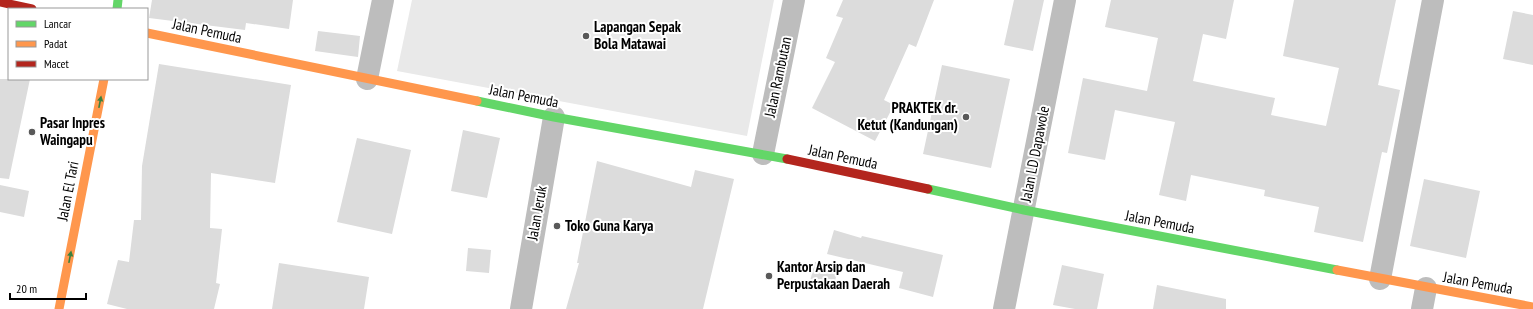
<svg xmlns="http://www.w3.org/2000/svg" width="1533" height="309" font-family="'PT Sans Narrow',sans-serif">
	<rect width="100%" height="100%" fill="#fff"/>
	<path fill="#e9e9e9" d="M412,0H774L747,136L397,71Z"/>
	<path fill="#dcdcdc" d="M152,0H293L289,29L246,23L245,30L149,18Z
		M843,0H934L916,47L909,44L884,100L894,105L875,141L812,108L835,62L826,58L843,18L836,16Z
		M1014,0H1044L1033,51L1004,45Z
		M1111,0H1234L1226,39L1203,34L1193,81L1275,98L1271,115L1326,126L1339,68L1283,56L1294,0H1396L1378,85L1400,90L1387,153L1382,152L1363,242L1314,232L1319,207L1264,196L1265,190L1191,175L1186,201L1159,195L1175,122L1115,110L1105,160L1068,153L1083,78L1147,91L1158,38L1105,27Z
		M1513,11L1533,15V65L1503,59Z
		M318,31L360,36L358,57L315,51Z
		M159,64L291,85L275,183L211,173L210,228L222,229L216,283L220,284L214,309H127L107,304L118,260L129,262L134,220H141L142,166Z
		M942,65L1010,79L991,168L923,154Z
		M0,79H30L9,179L0,178Z
		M463,130L500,138L487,198L451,191Z
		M357,138L411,150L392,234L337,222Z
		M597,161L691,187L695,170L734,179L703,309H566L579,263H577Z
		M1424,179L1480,191L1466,258L1410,246Z
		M0,185L29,191L24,217L0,212Z
		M834,230L861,238L862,236L943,255L933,297L899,288L903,272L827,254Z
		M468,248L491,250L489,273L466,271Z
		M815,262L838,267L833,291L809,285Z
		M279,263L369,277L364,309H272Z
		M1062,265L1104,274L1097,309H1075L1053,305Z
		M1157,285L1226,299V309H1153Z"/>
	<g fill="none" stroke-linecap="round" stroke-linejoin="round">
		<path stroke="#bdbdbd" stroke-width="22" d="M367,79L383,0
			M763,154L794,0
			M1380,279L1433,0
			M521,309L554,117
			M1004,309L1065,0
			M1422,309L1426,288"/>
		<path stroke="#63d668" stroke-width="9" d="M117,9L118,0
			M477,101L554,117L787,159
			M928,189L1024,210L1337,270"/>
		<path stroke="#ff974d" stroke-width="9" d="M147,33L477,101
			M1337,270L1533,307
			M59,309L104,79"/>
		<path stroke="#b3261e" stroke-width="9" d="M0,2L32,9
			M787,159L928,189"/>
	</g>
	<defs><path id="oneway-solid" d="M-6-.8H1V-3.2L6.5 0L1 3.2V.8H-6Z"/></defs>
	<g fill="#3b803e">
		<use href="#oneway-solid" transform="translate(100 102) rotate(-79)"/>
		<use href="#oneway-solid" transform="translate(70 257) rotate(-79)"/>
	</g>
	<g fill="#595959" stroke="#fff" stroke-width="1.5">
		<circle cx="586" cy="36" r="4"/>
		<circle cx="966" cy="117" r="4"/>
		<circle cx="32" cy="132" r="4"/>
		<circle cx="557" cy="226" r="4"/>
		<circle cx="769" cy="276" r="4"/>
	</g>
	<g text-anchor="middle" stroke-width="4" stroke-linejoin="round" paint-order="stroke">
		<g font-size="15" font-weight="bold" fill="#000" stroke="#fff" text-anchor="start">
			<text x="594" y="32">Lapangan Sepak<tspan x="594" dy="17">Bola Matawai</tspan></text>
			<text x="958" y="113" text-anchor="end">PRAKTEK dr.<tspan x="958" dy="17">Ketut (Kandungan)</tspan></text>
			<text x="40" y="128">Pasar Inpres<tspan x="40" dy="17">Waingapu</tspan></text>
			<text x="565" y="231">Toko Guna Karya</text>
			<text x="777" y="272">Kantor Arsip dan<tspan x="777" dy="17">Perpustakaan Daerah</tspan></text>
		</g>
		<g font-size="15" fill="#000" stroke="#fff">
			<text transform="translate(207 31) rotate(12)" y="5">Jalan Pemuda</text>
			<text transform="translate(778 77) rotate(-78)" y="5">Jalan Rambutan</text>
			<text transform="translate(524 96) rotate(11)" y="5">Jalan Pemuda</text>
			<text transform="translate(1035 154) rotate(-79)" y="5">Jalan LD Dapawole</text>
			<text transform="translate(843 157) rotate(12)" y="5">Jalan Pemuda</text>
			<text transform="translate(68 191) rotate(-79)" y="5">Jalan El Tari</text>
			<text transform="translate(537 213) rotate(-80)" y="5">Jalan Jeruk</text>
			<text transform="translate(1160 222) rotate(11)" y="5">Jalan Pemuda</text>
			<text transform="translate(1478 283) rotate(10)" y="5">Jalan Pemuda</text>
		</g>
	</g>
	<rect x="8" y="8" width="140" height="72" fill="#ffffff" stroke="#999999"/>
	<rect x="16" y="21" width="20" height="6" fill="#63d668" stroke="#999999"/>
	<text x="44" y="28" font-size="12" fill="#000000">Lancar</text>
	<rect x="16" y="41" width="20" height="6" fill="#ff974d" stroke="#999999"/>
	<text x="44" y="48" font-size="12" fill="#000000">Padat</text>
	<rect x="16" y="61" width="20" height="6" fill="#b3261e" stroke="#999999"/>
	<text x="44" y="68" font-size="12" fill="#000000">Macet</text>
	<path d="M10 293v6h76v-6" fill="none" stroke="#000000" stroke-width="2"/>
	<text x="16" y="293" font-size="12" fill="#000000" stroke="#ffffff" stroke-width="3" paint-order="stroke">20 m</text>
</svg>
